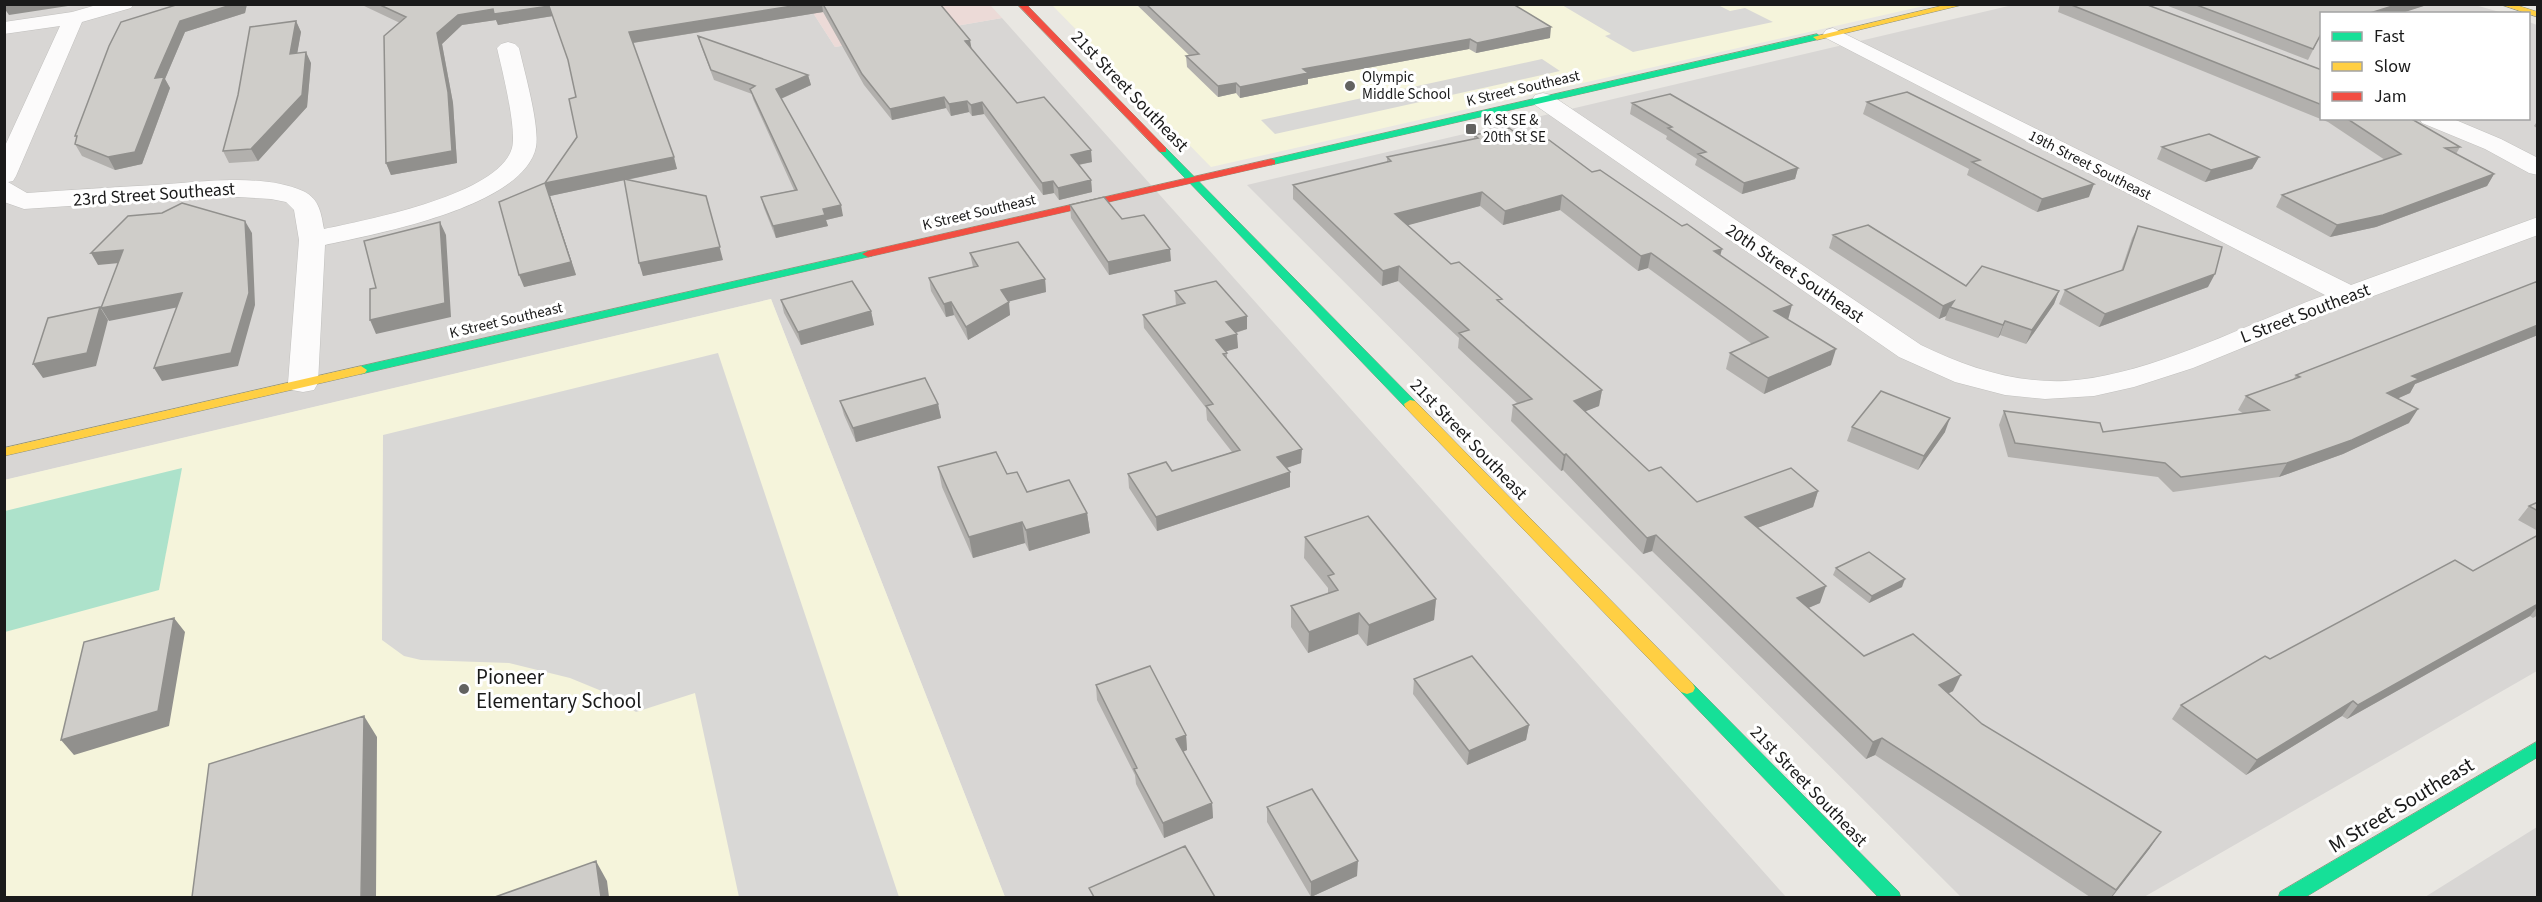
<svg xmlns="http://www.w3.org/2000/svg" width="2542" height="902" font-family="'Source Sans 3',sans-serif">
	<rect width="100%" height="100%" fill="#e9e7e2"/>
	<path fill="#d8d6d4" d="M2017,4L2475,5L2503,13L2322,14V118H2528L2529,22L2537,25V671L2144,897H1961L1247,185Z
		M4,5H808L835,47L1002,18L1786,897H1005L771,299L5,480Z
		M2537,827V897H2425Z"/>
	<path fill="#ecdad7" d="M808,5H990L1002,18L835,47Z"/>
	<path fill="#f5f4db" d="M1052,5H1928L1211,167Z
		M771,299L1005,897H5L4,480Z"/>
	<path fill="#ade2cb" d="M182,468L159,590L5,632V511Z"/>
	<path fill="#d9d8d6" d="M1562,5H1718L1730,11L1745,8L1773,22L1633,52L1605,36L1611,34Z
		M1542,59L1560,71L1275,134L1261,120Z
		M718,353L899,897H739L695,693L636,712L609,694L570,678L509,663L421,660L404,656L382,640L383,435Z"/>
	<g fill="none" stroke-linecap="round" stroke-linejoin="round">
		<defs>
			<path id="street" d="M100,4H134L131,8L82,22L16,176L13,181L8,182L27,193C70,190 113,187 156,185C200,182 262,173 303,191C320,199 321,214 324,229C366,220 499,195 512,148C517,129 502,69 497,48L501,44L508,42L515,44L519,48C524,70 540,126 536,147C524,207 376,234 325,245L318,383L314,390L303,392L292,390L288,383L299,240L294,210L286,202L271,199L220,196L24,209L4,202V148L60,26L4,34V22L72,12Z
				M1833,28L2351,285L2538,217V235L2333,311L2193,368L2134,387L2094,396L2045,399L2005,395L1955,382L1899,357L1535,105L1532,100L1535,95L1543,93L1551,95L1921,345C1966,367 2014,383 2065,381C2150,376 2246,324 2325,295L1826,38L1823,34L1826,30Z
				M2419,118H2451L2501,139L2538,158V175L2529,173L2485,149L2422,123Z"/>
			<path id="fast" d="M1817,34L1821,37L1820,39L1271,165L1266,162L1271,159Z
				M1163,147L1166,148L1415,401L1416,404L1415,407H1405L1160,152L1158,150Z
				M868,251L874,254L872,256L361,374L355,370L361,366Z
				M1687,682L1693,684L1899,892L1901,898H1879L1681,692L1679,688L1681,684Z
				M2538,741V757L2304,898H2278L2280,892Z"/>
			<path id="slow" d="M1949,4H1966L1817,40L1813,37Z
				M2499,4H2513L2538,12V17Z
				M361,366L367,370L365,373L4,456V448Z
				M1410,400L1415,401L1693,684L1695,688L1693,692L1687,694L1681,692L1405,407L1404,404Z"/>
			<path id="jam" d="M1017,4H1026L1166,148V152H1160Z
				M1271,159L1275,160V164L868,257L862,254L868,251Z"/>
		</defs>
		<use href="#street" stroke="#c1c0be" stroke-width="1"/>
		<use href="#fast" stroke="#90927b" stroke-width="1"/>
		<use href="#slow" stroke="#90927b" stroke-width="1"/>
		<use href="#jam" stroke="#90927b" stroke-width="1"/>
		<use href="#street" fill="#fcfbfb" fill-rule="evenodd"/>
		<use href="#fast" fill="#16e098" fill-rule="evenodd"/>
		<use href="#slow" fill="#ffcf43" fill-rule="evenodd"/>
		<use href="#jam" fill="#f24e42" fill-rule="evenodd"/>
	</g>
	<path fill="#b2b0ad" d="M179,4H247L245,13L185,32L165,79L170,88L142,164L115,170L82,156L75,144Z
		M360,4H940L972,49L1017,103L1092,162L1079,165L1091,180L1092,192L1059,200L1054,193L1043,195L984,114L972,116L969,112L951,116L946,108L892,120L864,85L823,12L633,43L677,169L627,180L723,260L643,276L624,180L550,196L576,275L524,287L545,183L577,137L576,97L569,61L553,16L498,25L496,20L462,25L442,44L453,103L457,163L391,175L386,163L400,23Z
		M1136,4H1513L1550,38L1476,53L1469,49L1308,79V84L1240,98L1236,93L1218,97L1187,67L1186,56H1190Z
		M2060,4H2145L2322,70V118H2410L2460,147L2456,154L2494,174L2487,186L2376,227L2330,237L2276,207L2282,195L2385,160L2328,122L2058,12Z
		M2163,4H2430L2320,36L2308,60Z
		M296,21L301,32L297,53L311,63L307,107L258,161L229,163L223,151Z
		M698,36L808,75L811,85L781,99L843,216L826,220L828,226L776,238L764,208L761,197L794,190L753,99L752,94L714,80L701,46Z
		M1867,102L2089,197L2037,212L1967,175L1969,169L1863,114Z
		M1632,103L1798,168L1795,179L1742,194L1695,165L1697,159L1666,139L1667,136L1630,114Z
		M2538,120V129L2534,126Z
		M1474,135L1531,144L1592,172L1720,256L1788,320L1831,365L1764,394L1726,369L1730,353L1752,344L1648,268L1638,271L1560,210L1503,225L1480,206L1407,225L1451,264L1501,304L1602,390L1599,406L1585,411L1649,471L1697,502L1818,491L1813,507L1757,528L1820,603L1808,608L1864,656L1953,691L1948,694L1982,724L2150,848L2112,897H2090L1875,755L1866,759L1652,551L1643,554L1563,470L1561,471L1511,421L1513,405L1517,403L1458,348L1459,338L1398,281L1382,286L1293,199V185L1387,162V157L1474,139Z
		M2162,147L2259,157L2252,169L2205,182L2157,159Z
		M1070,205L1122,219L1171,261L1109,275L1071,218Z
		M2138,226L2208,287L2099,327L2059,304L2065,290L2121,271L2132,238Z
		M1833,235L1966,286L2059,291L2054,304L2026,344L2000,335L1998,338L1945,320L1946,316L1939,319L1829,248Z
		M970,253L1045,279L1046,292L1008,301L1010,315L968,340L954,315L946,317L931,291L929,278L973,267Z
		M2538,281V335L2415,384L2410,393L2398,398L2409,423L2343,454L2279,477L2173,492L2158,477L2008,457L1999,425L2004,411L2103,432L2244,414L2238,410L2246,396L2293,380L2296,375Z
		M1175,291L1247,329L1236,333L1238,348L1225,351L1227,353V359L1301,463L1287,468L1290,487L1157,531L1129,488L1128,474L1172,471L1232,452L1207,420L1206,408L1144,328L1143,315L1176,306Z
		M781,300L871,311L874,325L801,345L784,313Z
		M840,401L938,404L941,418L856,442L844,415Z
		M1852,427L1945,432L1918,470L1847,441Z
		M938,467L1007,474L1027,492L1087,513L1090,533L1029,551L1025,543L973,558L942,487Z
		M2538,502V531L2518,520L2529,506Z
		M2538,535V615L2533,618L2530,616L2347,719L2342,716L2246,775L2172,719L2181,705L2270,659L2473,571Z
		M1305,537L1436,599L1434,620L1367,646L1358,634L1308,653L1291,627V606L1328,594V588L1304,558Z
		M1836,568L1902,587L1869,603L1833,575Z
		M1414,679L1529,725L1526,740L1467,765L1413,694Z
		M1096,685L1186,735L1187,750L1183,752L1212,803L1213,818L1164,838L1136,784L1135,775L1097,700Z
		M1267,807L1357,876L1311,897L1267,822Z"/>
	<path fill="#91908d" d="M4,4H81L9,15L4,8Z
		M234,4H247L245,13L185,32L165,79L170,88L142,164L115,170L108,157L180,21Z
		M805,4H822L823,12L632,43L629,32Z
		M2399,4H2430L2399,14H2367Z
		M549,6L553,16L498,25L496,20L462,25L442,44L453,103L457,163L391,175L386,163L437,33L458,15L493,9Z
		M296,21L301,32L295,66L290,54Z
		M1551,27L1550,38L1476,53L1477,43Z
		M1470,39L1469,49L1308,79V84L1240,98V87L1303,69Z
		M970,40L972,51L965,41Z
		M306,52L311,63L307,107L258,161L251,149Z
		M808,75L811,85L778,100L776,89Z
		M1236,83V93L1218,97V86Z
		M944,97L946,108L892,120L890,109Z
		M967,101L969,112L951,116L949,104Z
		M982,102L984,114L972,116L971,105Z
		M1091,150L1092,162L1072,166L1071,155Z
		M674,157L677,169L550,196L576,275L524,287L519,275L545,183Z
		M2259,157L2252,169L2205,182L2211,170Z
		M1798,168L1795,179L1742,194L1744,183Z
		M2494,174L2487,186L2376,227L2330,237L2337,225Z
		M1091,180L1092,192L1059,200L1058,188Z
		M1053,181L1054,193L1043,195L1042,183Z
		M2094,184L2089,197L2037,212L2042,199Z
		M1482,192L1480,206L1394,229L1395,214Z
		M1562,195L1560,210L1503,225L1505,211Z
		M706,196L723,260L643,276L639,263Z
		M841,205L843,216L826,220L828,226L776,238L773,226L823,209Z
		M245,221L252,233L255,305L238,366L162,381L154,368Z
		M440,222L446,235L451,317L376,334L370,320Z
		M1170,249L1171,261L1109,275L1108,262Z
		M1722,249L1718,264L1714,251Z
		M123,250L130,262L98,265L91,253Z
		M1651,253L1648,268L1638,271L1641,256Z
		M1399,266L1398,281L1382,286L1383,271Z
		M2215,274L2208,287L2099,327L2105,314Z
		M1045,279L1046,292L1003,303L1001,290Z
		M2059,291L2054,304L2026,344L2032,330Z
		M182,293L189,305L109,321L101,308Z
		M1954,301L1950,307L1946,316L1939,319L1943,306Z
		M951,302L954,315L946,317L944,304Z
		M1009,302L1010,315L968,340L966,327Z
		M1792,305L1788,320L1774,311Z
		M100,307L108,320L96,366L43,378L33,364Z
		M871,311L874,325L801,345L798,332Z
		M1247,316V329L1227,335L1226,322Z
		M2005,321L2000,335L1998,338L2003,325Z
		M2538,325V335L2415,384L2410,393L2379,407L2387,393L2412,376Z
		M1237,334L1238,348L1217,354L1216,340Z
		M1836,349L1831,365L1764,394L1768,378Z
		M1602,390L1599,406L1571,417L1574,401Z
		M938,404L941,418L856,442L853,428Z
		M2418,409L2409,423L2343,454L2279,477L2287,463Z
		M1950,418L1945,432L1918,470L1924,456Z
		M1302,449L1301,463L1277,471V457Z
		M1566,454L1563,470L1561,471L1564,455Z
		M1290,472V487L1157,531L1156,517Z
		M1818,491L1813,507L1741,534L1745,517Z
		M1087,513L1090,533L1029,551L1026,530Z
		M1022,522L1025,543L973,558L969,537Z
		M1656,535L1652,551L1643,554L1647,538Z
		M1905,579L1902,587L1869,603L1872,596Z
		M1826,586L1820,603L1792,615L1797,598Z
		M1436,599L1434,620L1367,646L1369,625Z
		M2538,604V606L2530,616L2347,719L2358,705Z
		M1359,613L1358,634L1308,653L1309,632Z
		M174,618L185,632L169,726L74,755L61,740Z
		M1961,675L1953,691L1931,702L1939,685Z
		M2353,701L2342,716L2246,775L2257,760Z
		M364,716L377,737L376,897H361Z
		M1529,725L1526,740L1467,765L1469,751Z
		M1186,735L1187,750L1177,754L1176,739Z
		M1882,738L1875,755L1866,759L1873,742Z
		M1212,803L1213,818L1164,838L1163,823Z
		M2161,832L2150,848L2112,897H2111Z
		M596,861L607,881L609,897H601Z
		M1358,861L1357,876L1311,897V882Z"/>
	<path fill="#cfcdc9" stroke="#91908d" stroke-width="1.5" d="M179,4H234L180,21L155,78L164,77L135,152L108,157L75,144L77,136H75L109,46L121,22Z
		M378,4H805L629,32L674,157L545,183L571,262L519,275L499,202L545,183L577,137L569,99L576,97L568,60L549,6L494,14L493,9L458,15L437,33L448,92L452,151L386,163L384,36L406,17Z
		M823,4H940L970,40L965,41L1017,103L1044,97L1091,150L1071,155L1091,180L1058,188L1053,181L1042,183L982,102L971,105L967,101L949,104L944,97L890,109L862,74Z
		M1146,4H1513L1551,27L1477,43L1470,39L1303,69L1308,73L1240,87L1236,83L1218,86L1186,56L1199,54Z
		M2069,4H2145L2322,70V105Z
		M2194,4H2399L2367,14H2322V32L2313,49Z
		M296,21L290,54L306,52L302,95L251,149L223,151L238,95L250,27Z
		M698,36L808,75L776,89L841,205L823,209L825,215L773,226L761,197L797,190L750,89L755,86L711,70Z
		M1907,92L2094,184L2042,199L1972,162L1980,160L1867,102Z
		M1670,94L1798,168L1744,183L1698,154L1706,152L1668,128L1672,127L1632,103Z
		M2346,118H2410L2460,147L2445,148L2494,174L2383,215L2337,225L2282,195L2401,154Z
		M1509,128L1531,144L1549,140L1592,172L1600,170L1682,226L1687,224L1722,249L1714,251L1792,305L1774,311L1836,349L1768,378L1730,353L1768,337L1651,253L1641,256L1562,195L1505,211L1482,192L1395,214L1451,264L1459,262L1502,299L1497,300L1602,390L1574,401L1649,471L1661,467L1697,502L1791,468L1818,491L1745,517L1826,586L1797,598L1864,656L1913,634L1961,675L1939,685L1982,724L2161,832L2116,890L1882,738L1873,742L1656,535L1647,538L1566,454L1564,455L1513,405L1532,399L1459,333L1469,330L1399,266L1383,271L1293,185L1391,161L1387,157L1478,138L1474,135Z
		M2209,134L2259,157L2211,170L2162,147Z
		M624,179L706,196L720,247L639,263Z
		M1104,197L1122,219L1144,215L1170,249L1108,262L1070,205Z
		M182,203L245,221L249,293L231,353L154,368L182,293L101,308L123,250L91,253L128,216L162,213Z
		M440,222L445,303L370,320V289L376,288L364,241Z
		M1868,225L1966,286L1982,266L2059,291L2032,330L2005,321L2003,325L1950,307L1954,301L1943,306L1833,235Z
		M2138,226L2222,247L2215,274L2105,314L2065,290L2123,270Z
		M1018,242L1045,279L1001,290L1009,302L966,327L951,302L944,304L929,278L978,266L970,253Z
		M852,281L871,311L798,332L781,300Z
		M1216,281L1247,316L1226,322L1237,334L1216,340L1227,353L1223,354L1302,449L1277,457L1290,472L1156,517L1128,474L1166,462L1172,471L1240,450L1206,406L1213,404L1143,315L1185,303L1175,291Z
		M2538,281V325L2412,376L2419,379L2387,393L2418,409L2352,440L2287,463L2181,477L2165,463L2015,443L2004,411L2100,423L2103,432L2269,410L2246,396L2300,377L2296,375Z
		M100,307L87,353L33,364L48,318Z
		M925,378L938,404L853,428L840,401Z
		M1881,391L1950,418L1924,456L1852,427Z
		M996,452L1007,474L1017,472L1027,492L1069,480L1087,513L1026,530L1022,522L969,537L938,467Z
		M2538,502V511L2529,506Z
		M1368,516L1436,599L1369,625L1359,613L1309,632L1291,606L1338,590L1328,576L1334,574L1305,537Z
		M2538,535V604L2358,705L2353,701L2257,760L2181,705L2265,656L2270,659L2455,560L2473,571Z
		M1869,552L1905,579L1872,596L1836,568Z
		M174,618L158,711L61,740L84,642Z
		M1472,656L1529,725L1469,751L1414,679Z
		M1150,666L1186,735L1176,739L1212,803L1163,823L1134,769L1137,768L1096,685Z
		M364,716L361,897H192L209,764Z
		M1312,789L1358,861L1311,882L1267,807Z
		M1185,846L1215,897H1094L1089,888Z
		M596,861L601,897H495Z"/>
	<g fill="#626260" stroke="#fff" stroke-width="2">
		<circle cx="1350" cy="86" r="6"/>
		<rect x="1465" y="123" width="12" height="12" rx="3"/>
		<circle cx="464" cy="689" r="6"/>
	</g>
	<g text-anchor="middle" stroke-width="6" stroke-linejoin="round" paint-order="stroke">
		<g font-size="15" fill="#1a1a1a" stroke="#fff" text-anchor="start">
			<text x="1362" y="82">Olympic<tspan x="1362" dy="17">Middle School</tspan></text>
			<text x="1483" y="125">K St SE &amp;<tspan x="1483" dy="17">20th St SE</tspan></text>
		</g>
		<g font-size="15" fill="#1a1a1a" stroke="#fff">
			<text transform="translate(1523 88) rotate(-13)" y="5">K Street Southeast</text>
			<text transform="translate(2090 165) rotate(27)" y="5">19th Street Southeast</text>
			<text transform="translate(979 212) rotate(-13)" y="5">K Street Southeast</text>
			<text transform="translate(506 320) rotate(-13)" y="5">K Street Southeast</text>
		</g>
		<g font-size="18" fill="#1a1a1a" stroke="#fff">
			<text transform="translate(1130 91) rotate(46)" y="6">21st Street Southeast</text>
			<text transform="translate(154 194) rotate(-4)" y="6">23rd Street Southeast</text>
			<text transform="translate(1795 273) rotate(34)" y="6">20th Street Southeast</text>
			<text transform="translate(2305 313) rotate(-21)" y="6">L Street Southeast</text>
			<text transform="translate(1469 439) rotate(46)" y="6">21st Street Southeast</text>
			<text transform="translate(1809 786) rotate(46)" y="6">21st Street Southeast</text>
		</g>
		<g font-size="21" fill="#1a1a1a" stroke="#fff" text-anchor="start">
			<text x="476" y="684">Pioneer<tspan x="476" dy="24">Elementary School</tspan></text>
		</g>
		<g font-size="21" fill="#1a1a1a" stroke="#fff">
			<text transform="translate(2401 805) rotate(-31)" y="7">M Street Southeast</text>
		</g>
	</g>
	<rect width="2542" height="902" fill="none" stroke="#1a1a1a" stroke-width="12"/>
	<rect x="2320" y="12" width="210" height="108" fill="#ffffff" stroke="#a3a3a3" stroke-width="1.5"/>
	<rect x="2332" y="32" width="30" height="9" fill="#16e098" stroke="#a3a3a3" stroke-width="1.5"/>
	<text x="2374" y="42" font-size="18" fill="#1a1a1a">Fast</text>
	<rect x="2332" y="62" width="30" height="9" fill="#ffcf43" stroke="#a3a3a3" stroke-width="1.5"/>
	<text x="2374" y="72" font-size="18" fill="#1a1a1a">Slow</text>
	<rect x="2332" y="92" width="30" height="9" fill="#f24e42" stroke="#a3a3a3" stroke-width="1.5"/>
	<text x="2374" y="102" font-size="18" fill="#1a1a1a">Jam</text>
</svg>
